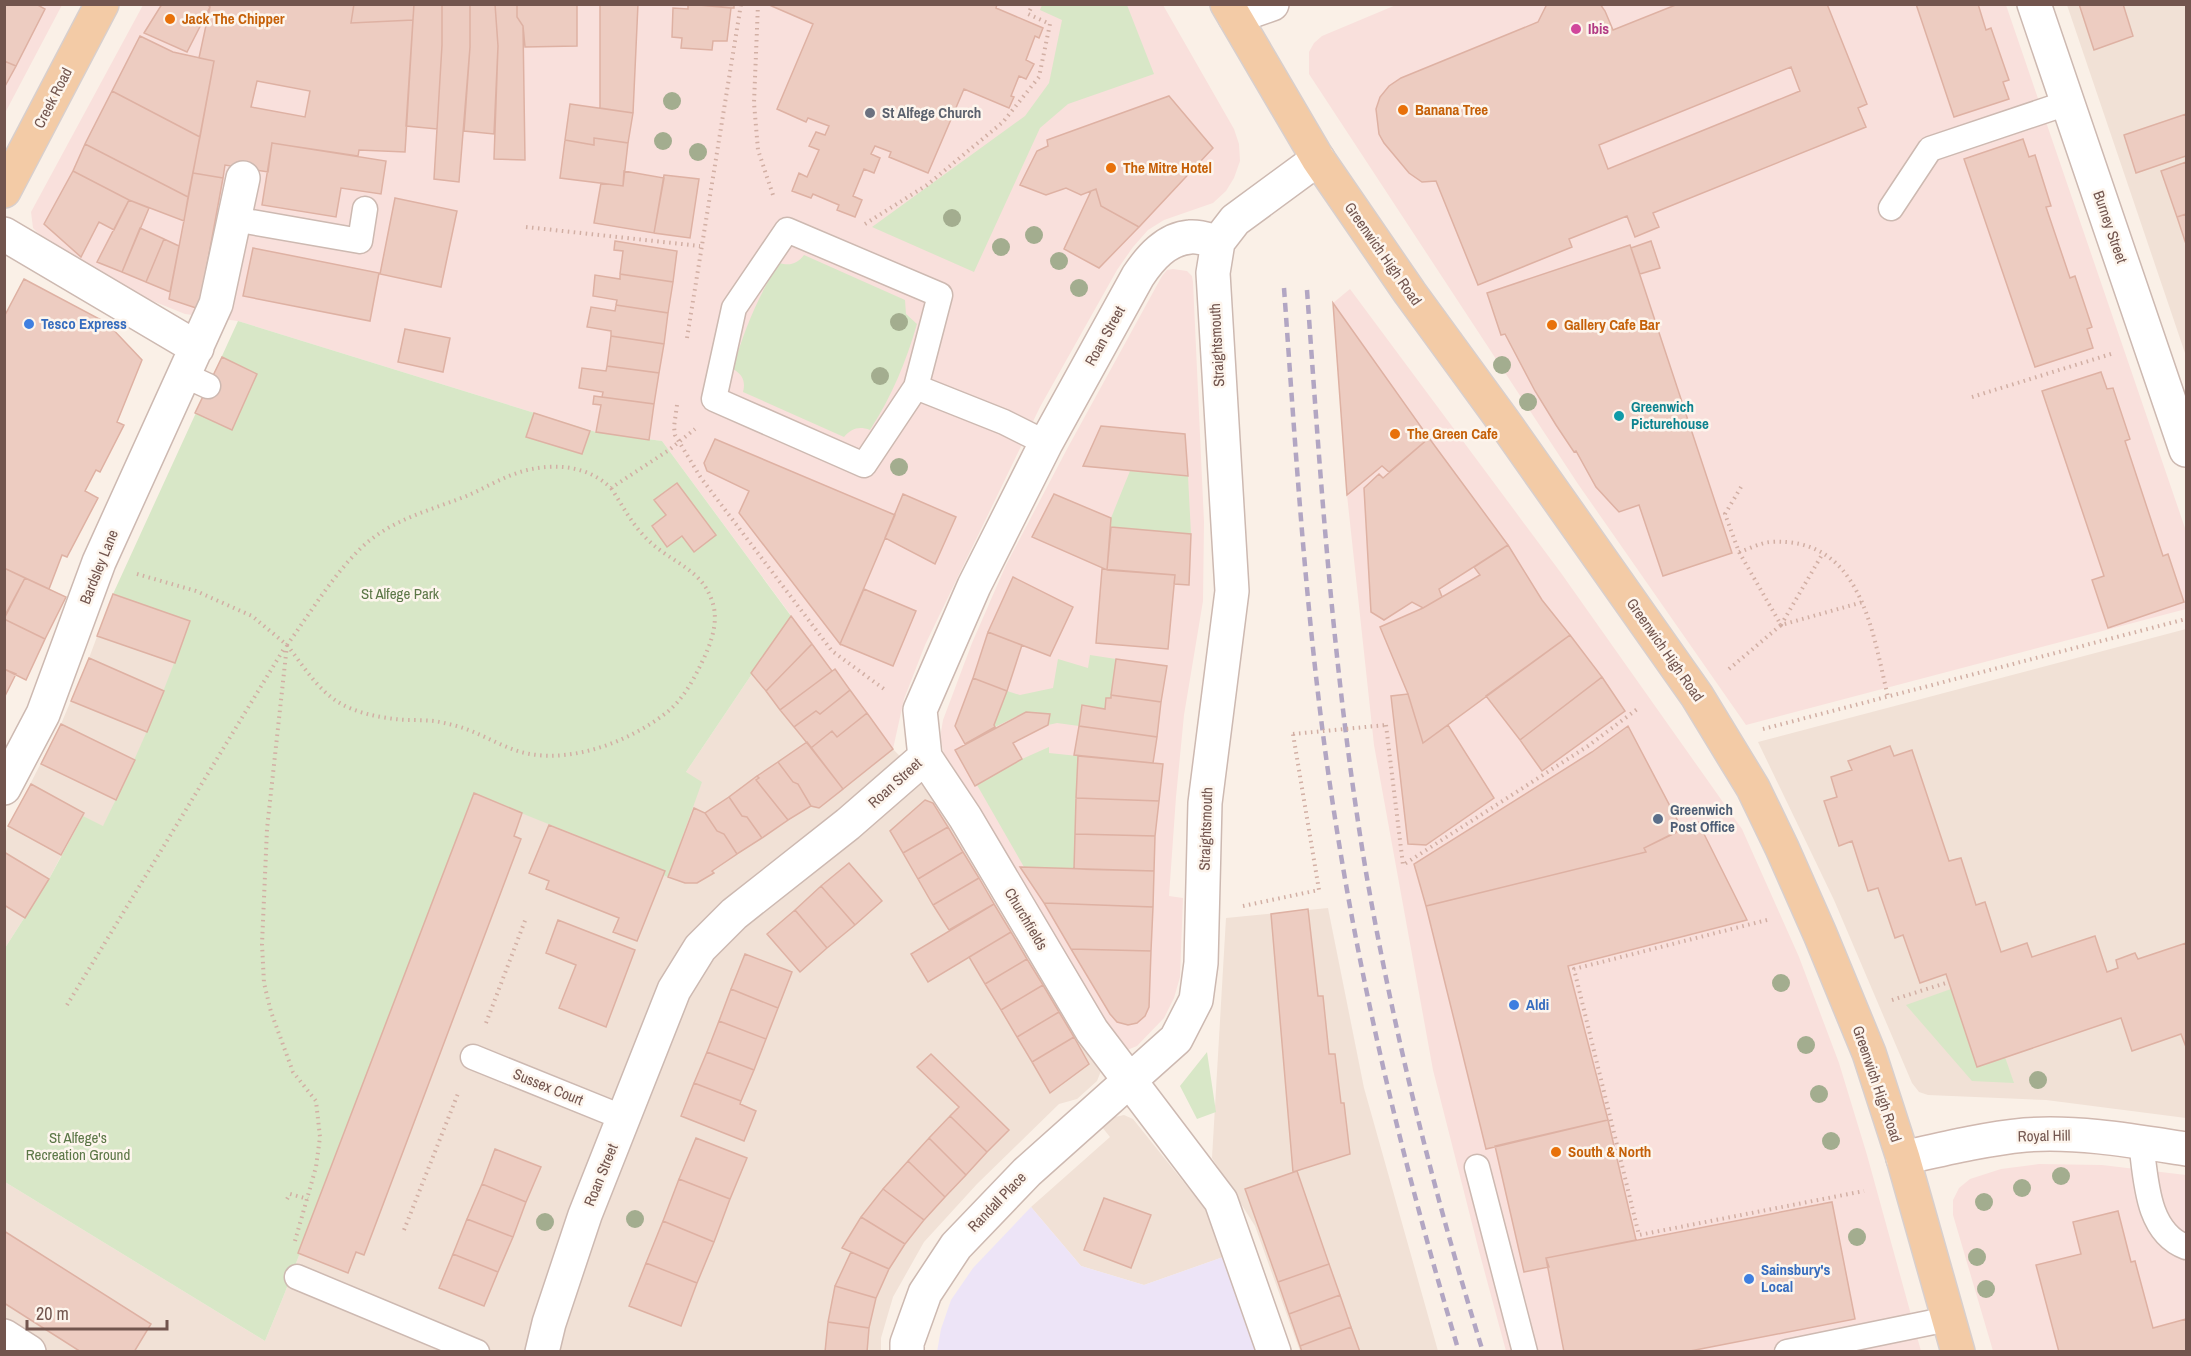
<svg xmlns="http://www.w3.org/2000/svg" width="2191" height="1356" font-family="'Archivo Narrow',sans-serif">
	<rect width="100%" height="100%" fill="#faf0e7"/>
	<path fill="#f1e1d6" d="M2067,5H2186V357V356Z
		M113,594L190,621L164,691L135,760L103,827L82,816L49,879L5,948V833L61,724L89,658Z
		M791,616L835,669L893,749L941,799L1099,1064L1101,1071L1097,1081L1077,1099L1059,1104L977,1184L924,1242L893,1297L881,1338V1351L5,1352V1182L265,1341L284,1295L474,793L665,871L668,877L686,772Z
		M2186,629V1118L2046,1100L1928,1095L1919,1092L1912,1083L1834,900L1758,742Z
		M1328,908L1364,1088L1438,1351H1300L1255,1226L1212,1158L1226,918Z
		M1124,1115L1133,1119L1210,1215L1226,1256L1144,1285L1081,1266L1031,1207L1110,1137L1102,1127L1115,1117Z"/>
	<path fill="#f9e0dc" d="M5,5H62L5,113Z
		M143,5H1163L1234,129L1239,144L1240,161L1234,178L1226,191L1213,203L1164,220L1148,230L1133,247L1117,270L1040,407L925,645L904,699L893,749L835,670L832,671L662,441L596,432L238,321L185,314L123,289L70,259L39,234L33,228L31,212Z
		M1396,5H2006L2186,531V609L1746,725L1578,484L1309,74V52L1314,43L1322,36Z
		M1173,269L1187,271L1192,276L1193,282L1204,522L1203,601L1184,715L1176,797L1169,896L1183,898L1180,977L1174,998L1164,1018L1137,1046L1127,1050L1108,1035L944,754L940,738L943,720L972,643L1006,565L1067,449L1162,276L1167,270Z
		M1350,289L1561,573L1742,829L1799,957L1839,1063L1867,1155L1921,1351H1506L1479,1251L1433,1070L1374,745L1347,495L1333,303Z
		M2039,1164L2102,1165L2186,1175V1351H1993L1953,1215V1200L1959,1188L1970,1179L2001,1169Z"/>
	<path fill="#ede4f7" d="M1031,1207L1081,1266L1144,1285L1226,1256L1258,1352H937L941,1329L951,1300L973,1268Z"/>
	<path fill="#d8e7c7" d="M1042,5H1127L1154,74L1068,104L1040,128L974,272L872,227L1025,116L1049,83L1062,20L1040,10Z
		M804,255L905,300L906,314L917,324C906,362 892,396 870,430C859,426 852,428 844,437L743,392C746,381 742,374 733,369C744,330 758,296 779,263C790,266 797,264 804,255Z
		M238,321L596,432L662,441L791,616L686,772L702,782L668,877L663,875L665,871L474,794L284,1295L265,1341L5,1182V948L49,879L83,816L103,826C136,759 165,692 189,621L113,594Z
		M1130,471L1188,476L1191,534L1111,527V518Z
		M1090,655L1116,659L1111,698H1106L1105,709L1082,705L1079,726L1057,723L1048,725L1049,714L1026,712L995,727L994,725L1007,691L1020,695L1053,688L1058,659L1088,668Z
		M1049,747V753L1078,756L1074,869L1024,867L977,785L1022,759Z
		M1951,989L2005,1057L2014,1083L1972,1081L1906,1005Z
		M1207,1052L1216,1112L1197,1119L1180,1086Z"/>
	<path fill="#edccc1" stroke="#deb1a3" stroke-width="1.5" fill-rule="evenodd" d="M4,4H36L45,9L16,66L4,61Z
		M162,4H207L210,7L187,52L144,33Z
		M207,4H354L351,23L413,20L405,152L359,150L358,156L272,143L268,172L225,165L223,178L193,173L214,61L199,58L210,7ZM257,81L310,91L305,117L251,107Z
		M354,4H414L413,20L351,23Z
		M414,4H442V45L437,129L406,126Z
		M442,4H470V47L459,182L434,179L442,45Z
		M470,4H495L498,46L494,134L464,131L470,47Z
		M495,4H517V17L523,26L525,160L494,159L498,46Z
		M517,4H577V46L525,47L523,26L517,17Z
		M600,4H638L633,113L600,108Z
		M688,4L731,8L727,41H713L712,50L681,48L682,38L672,37L673,8L688,9Z
		M700,4H734V8H731Z
		M767,4H997L996,8L1043,28L1039,38L1035,36L1026,60L1034,64L1026,79L1019,76L1011,96L1014,97L1009,108L964,89L928,173L889,157L891,152L875,146L871,154L880,158L874,173L864,169L853,196L862,200L855,217L837,210L839,205L813,194L811,198L792,191L799,173L807,177L819,150L809,146L816,132L825,135L829,126L808,118L806,122L777,109L813,24Z
		M1547,4H1600L1605,11L1613,30L1678,4H1827L1867,104L1858,108L1866,127L1653,213L1659,227L1635,237L1627,216L1569,239L1572,247L1478,285L1436,181L1422,182L1409,173L1384,143L1379,134L1376,109L1380,97L1389,86L1401,78L1538,22ZM1791,67L1800,91L1608,169L1599,145Z
		M1916,4H1978L1986,30L1991,28L2009,80L2003,82L2009,99L1954,117Z
		M2079,4H2123L2133,36L2094,50Z
		M140,36L173,52L214,61L200,137L112,91Z
		M4,61L16,66L4,88Z
		M112,91L200,137L188,197L85,144Z
		M1169,96L1213,148L1139,227L1101,206L1096,189L1081,195L1066,188L1046,195L1020,185L1037,151L1048,146L1047,140Z
		M570,104L633,113L628,143L594,138V145L565,140Z
		M2186,114V156L2136,173L2124,135Z
		M594,138L628,143L623,186L560,178L565,140L594,145Z
		M2023,139L2029,157L2035,155L2051,206L2046,207L2070,278L2075,276L2092,327L2087,329L2093,348L2035,367L1964,159Z
		M272,143L386,161L381,194L341,188L336,217L262,205Z
		M85,144L188,197L184,221L129,200L73,171Z
		M2186,162V214L2177,217L2161,171Z
		M73,171L129,200L114,230L99,222L81,257L44,224Z
		M624,171L664,178L654,233L594,223L601,183L623,186Z
		M193,173L223,178L199,309L169,299Z
		M664,175L699,179L690,238L654,233Z
		M1096,189L1101,206L1139,227L1099,268L1064,249L1091,191Z
		M395,198L457,211L441,287L380,274Z
		M129,200L149,208L122,272L97,262Z
		M2186,214V244L2177,217Z
		M140,228L164,239L146,282L122,272Z
		M164,239L179,246L170,292L146,282Z
		M615,241L677,251L673,282L620,274L623,251L614,250Z
		M1651,241L1660,268L1640,274L1631,248Z
		M1630,245L1732,553L1663,576L1639,505L1619,512L1596,487L1576,451L1574,452L1556,425L1535,391L1505,334L1501,335L1487,293Z
		M253,248L379,273L370,321L243,296Z
		M620,274L673,282L668,313L616,305L617,300L593,296L595,275L620,279Z
		M24,279L107,323L142,360L117,422L124,425L100,472L96,470L85,491L98,498L67,557L62,555L49,589L4,568V317Z
		M1333,303L1429,438L1389,472L1382,466L1347,495Z
		M616,305L668,313L664,344L611,336V331L587,327L591,307L615,311Z
		M405,329L450,338L443,372L398,362Z
		M611,336L664,344L659,373L607,366Z
		M222,357L257,374L232,430L195,413Z
		M607,366L659,373L654,404L602,397L603,392L579,388L582,368L606,371Z
		M2101,372L2107,389L2113,388L2130,439L2125,441L2163,556L2168,554L2184,602L2108,628L2092,580L2104,576L2042,391Z
		M594,396L654,404L649,440L596,432L601,405L593,404Z
		M534,413L590,431L582,454L526,437Z
		M1101,426L1185,434L1188,476L1083,466Z
		M1429,438L1508,545L1439,589L1442,597L1423,608L1412,602L1384,620L1371,612L1364,488L1379,474L1383,478Z
		M715,439L895,515L840,644L739,513L749,491L707,471L704,463Z
		M677,483L716,535L694,552L682,536L667,547L652,526L666,515L654,500Z
		M903,494L956,517L935,564L885,538Z
		M1054,494L1111,518L1107,570L1032,537Z
		M1111,527L1191,534L1189,585L1174,584L1175,575L1107,570Z
		M1508,545L1542,600L1570,635L1423,743L1408,694L1380,627L1423,608L1480,575L1474,567Z
		M4,568L25,578L4,617Z
		M1102,569L1175,575L1168,649L1096,643Z
		M1013,577L1073,607L1050,656L988,632Z
		M25,578L66,597L45,639L4,619Z
		M864,589L916,611L893,666L840,644Z
		M113,594L190,621L175,663L97,636Z
		M791,616L812,644L766,691L751,673Z
		M4,619L45,639L26,680L4,669Z
		M988,632L1022,645L1007,691L973,678Z
		M1570,635L1602,677L1520,740L1486,696Z
		M812,644L832,671L780,710L766,691Z
		M89,658L164,691L147,732L71,701Z
		M1116,659L1167,666L1161,702L1111,695Z
		M4,669L16,674L4,698Z
		M835,669L850,690L820,714L816,711L794,727L780,710Z
		M1602,677L1625,711L1542,771L1520,740Z
		M973,678L1007,691L994,725L995,727L965,744L955,726Z
		M850,690L867,713L837,737L832,731L811,748L794,727L816,711L820,714Z
		M1408,694L1423,743L1448,725L1494,798L1426,845L1408,844L1391,696Z
		M1111,695L1161,702L1157,737L1079,726L1082,705L1105,709L1106,698H1111Z
		M1026,712L1050,714L1048,725L1013,743L1022,759L975,786L955,750Z
		M867,713L893,749L843,789L811,748L832,731L837,737Z
		M61,724L135,760L116,800L41,764Z
		M1079,726L1157,737L1153,763L1074,755Z
		M1628,726L1682,829L1644,848L1646,852L1426,906L1414,864L1592,752Z
		M807,742L843,789L819,808L811,806L798,784L793,782L778,762Z
		M1890,746L1894,756L1912,750L1949,861L1961,858L1976,905L1985,902L2001,952L2027,943L2032,957L2095,936L2107,972L2118,968L2116,960L2135,953L2138,959L2186,943V1047L2181,1034L2132,1051L2121,1018L1977,1067L1946,974L1920,983L1903,935L1895,938L1878,888L1868,891L1852,841L1839,846L1824,801L1837,797L1831,777L1852,770L1848,761Z
		M1078,756L1163,764L1159,801L1076,798Z
		M778,762L793,782L798,784L811,806L788,820L756,780L759,778L757,776Z
		M757,776L759,778L756,780L788,820L762,838L747,817L742,816L729,797Z
		M31,784L84,813L61,855L8,826Z
		M474,793L522,813L514,836L521,839L364,1255L356,1252L348,1273L298,1253Z
		M729,797L742,816L747,817L762,838L737,854L724,834L717,831L705,813Z
		M1076,798L1159,801L1155,836L1075,834Z
		M925,800L933,803L948,827L903,853L890,831Z
		M694,808L705,813L717,831L724,834L737,854L712,871L714,873L697,883H685L668,877Z
		M1698,822L1747,920L1568,966L1608,1120L1486,1149L1426,906L1646,852L1644,848Z
		M549,825L665,871L637,941L613,932L619,918L546,889L549,881L529,873Z
		M948,827L963,852L918,879L903,853Z
		M1075,834L1155,836L1154,871L1074,869Z
		M4,852L49,879L25,918L4,905Z
		M963,852L979,878L933,905L918,879Z
		M849,863L882,901L855,925L821,886Z
		M1020,867L1154,871L1153,907L1044,903Z
		M979,878L994,904L949,930L933,905Z
		M821,886L855,925L827,948L795,910Z
		M1044,903L1153,907L1151,951L1071,949Z
		M994,904L1011,932L928,982L911,954Z
		M1308,909L1318,996H1323L1329,1054H1335L1341,1103H1344L1350,1154L1293,1172L1271,914Z
		M795,910L827,948L800,972L767,934Z
		M558,920L635,950L606,1027L559,1008L576,965L546,953Z
		M1011,932L1027,959L985,984L969,957Z
		M1071,949L1151,951L1149,1007L1145,1016L1137,1023L1128,1025L1117,1022L1110,1014Z
		M745,954L792,972L778,1008L731,989Z
		M1027,959L1043,985L1001,1010L985,984Z
		M1043,985L1059,1012L1017,1037L1001,1010Z
		M731,989L778,1008L766,1039L719,1021Z
		M1059,1012L1074,1037L1032,1062L1017,1037Z
		M719,1021L766,1039L754,1070L707,1052Z
		M1074,1037L1089,1064L1050,1093L1032,1062Z
		M707,1052L754,1070L741,1101L694,1083Z
		M931,1054L1009,1130L987,1152L950,1116L959,1107L917,1067Z
		M694,1083L741,1101L740,1104L756,1111L744,1141L681,1116Z
		M950,1116L987,1152L966,1175L929,1138Z
		M1608,1120L1636,1240L1546,1258L1549,1267L1524,1272L1495,1146Z
		M696,1138L747,1158L730,1199L679,1179Z
		M929,1138L966,1175L945,1197L908,1161Z
		M495,1149L541,1167L526,1202L482,1184Z
		M908,1161L945,1197L924,1220L883,1189Z
		M1297,1171L1329,1264L1278,1282L1245,1189Z
		M679,1179L730,1199L714,1242L663,1221Z
		M482,1184L526,1202L513,1237L467,1219Z
		M883,1189L924,1220L905,1244L861,1217Z
		M1104,1198L1151,1215L1131,1268L1084,1250Z
		M1832,1202L1855,1319L1685,1352H1564L1546,1258Z
		M2118,1211L2131,1262L2135,1261L2153,1328L2186,1319V1352H2059L2036,1265L2081,1254L2073,1222Z
		M861,1217L905,1244L889,1269L842,1248Z
		M467,1219L513,1237L498,1272L453,1254Z
		M663,1221L714,1242L697,1283L646,1263Z
		M4,1231L151,1324L134,1352H81L4,1303Z
		M851,1252L889,1269L876,1298L835,1286Z
		M453,1254L498,1272L484,1306L439,1288Z
		M646,1263L697,1283L681,1326L629,1306Z
		M1329,1264L1340,1295L1289,1314L1278,1282Z
		M835,1286L876,1298L869,1328L828,1322Z
		M1340,1295L1351,1327L1300,1346L1289,1314Z
		M828,1322L869,1328L867,1352H825Z
		M1351,1327L1360,1352H1302L1300,1346Z"/>
	<g fill="none" stroke-linecap="round" stroke-linejoin="round">
		<defs>
			<path id="service" d="M1891,208L1930,149L2067,103
				M234,219L360,241L365,209
				M184,375L208,386
				M916,387L864,465L714,399L734,308L787,230L940,295L916,387L1004,422L1046,443
				M473,1057L624,1118
				M2141,1142C2146,1178 2146,1232 2186,1247
				M1477,1167L1525,1352
				M297,1277L477,1352
				M1787,1352L1948,1319"/>
			<path id="minor" d="M2034,4L2186,450
				M1235,17L1272,4
				M4,234L197,348
				M1218,242C1210,240 1199,236 1190,237C1166,239 1150,258 1138,276L1046,443L974,586L920,710L925,757L965,817L1092,1031L1221,1201L1274,1352
				M4,788L43,714L99,562L216,304L243,178
				M4,1336L29,1352
				M542,1352L549,1323L585,1215L674,990L700,948L734,914L848,824L925,757
				M907,1352V1343L925,1293L956,1246L1027,1172L1176,1039L1196,1000L1201,963L1205,803L1232,591L1213,273L1218,242L1235,220L1318,159"/>
			<path id="secondary" d="M1903,1158C1943,1149 1984,1139 2025,1135C2078,1131 2134,1141 2186,1149"/>
			<path id="primary" d="M1227,4L1318,159L1410,293L1504,422L1697,696L1753,788L1782,848L1820,934L1869,1053L1903,1158L1958,1352
				M4,191L102,4"/>
		</defs>
		<use href="#service" stroke="#cdb9b1" stroke-width="27"/>
		<use href="#minor" stroke="#cdb9b1" stroke-width="36"/>
		<use href="#secondary" stroke="#d0b8af" stroke-width="36"/>
		<use href="#primary" stroke="#d8cfcd" stroke-width="36"/>
		<path stroke="#d2afa4" stroke-width="4" stroke-dasharray="1.5 4.5" stroke-linecap="butt" d="M758,4L754,103L758,150L774,198
			M865,224L927,185L1003,122L1039,77L1050,24L1028,14L1033,4
			M526,227L700,246
			M687,338L741,4
			M1972,397L2111,354
			M677,405L674,427L675,435L701,478L832,651L884,689
			M1741,487L1725,514L1739,552L1781,625L1823,553
			M1739,552C1749,549 1760,543 1770,542C1861,536 1872,630 1888,697
			M137,574L196,591L252,616L287,645C311,612 333,575 362,547C391,520 428,511 464,497C479,491 494,482 509,476C543,462 584,462 611,488L669,450L695,429
			M287,645C302,664 317,689 338,702C354,712 376,717 395,719C409,721 425,719 440,722C449,724 458,726 466,729C488,737 507,750 530,754C575,762 630,741 666,713C679,703 688,689 696,674C707,653 721,625 712,601C702,569 670,562 648,540C632,525 623,506 611,488
			M287,645L267,829L262,944L264,983L271,1012L293,1072L316,1101L320,1137L316,1167L295,1241
			M1729,669L1781,625L1863,602
			M1386,725L1403,865L1588,746L1640,707
			M1763,729L2186,619
			M1243,906L1319,890L1293,734
			M1767,920L1574,969L1639,1235L1864,1191
			M1892,1000L1949,982
			M67,1005L285,647
			M486,1023L526,918
			M287,1199L290,1194L308,1199
			M404,1230L459,1091"/>
		<use href="#service" stroke="#fff" stroke-width="24"/>
		<use href="#minor" stroke="#fff" stroke-width="33"/>
		<use href="#secondary" stroke="#fff" stroke-width="33"/>
		<use href="#primary" stroke="#f3cba6" stroke-width="33"/>
		<path stroke="#b2a6c3" stroke-width="4.5" stroke-dasharray="9 6" stroke-linecap="butt" d="M1284,288C1296,454 1306,621 1330,785C1358,978 1403,1165 1459,1352
			M1307,290C1321,487 1334,683 1367,878C1395,1038 1435,1197 1483,1352"/>
		<path stroke="#d2afa4" stroke-width="4" stroke-dasharray="1.5 4.5" stroke-linecap="butt" d="M1293,734L1386,725"/>
	</g>
	<g fill="#a3ad8f">
		<circle cx="672" cy="101" r="9"/>
		<circle cx="663" cy="141" r="9"/>
		<circle cx="698" cy="152" r="9"/>
		<circle cx="952" cy="218" r="9"/>
		<circle cx="1034" cy="235" r="9"/>
		<circle cx="1001" cy="247" r="9"/>
		<circle cx="1059" cy="261" r="9"/>
		<circle cx="1079" cy="288" r="9"/>
		<circle cx="899" cy="322" r="9"/>
		<circle cx="1502" cy="365" r="9"/>
		<circle cx="880" cy="376" r="9"/>
		<circle cx="1528" cy="402" r="9"/>
		<circle cx="899" cy="467" r="9"/>
		<circle cx="1781" cy="983" r="9"/>
		<circle cx="1806" cy="1045" r="9"/>
		<circle cx="2038" cy="1080" r="9"/>
		<circle cx="1819" cy="1094" r="9"/>
		<circle cx="1831" cy="1141" r="9"/>
		<circle cx="2061" cy="1176" r="9"/>
		<circle cx="2022" cy="1188" r="9"/>
		<circle cx="1984" cy="1202" r="9"/>
		<circle cx="635" cy="1219" r="9"/>
		<circle cx="545" cy="1222" r="9"/>
		<circle cx="1857" cy="1237" r="9"/>
		<circle cx="1977" cy="1257" r="9"/>
		<circle cx="1986" cy="1289" r="9"/>
	</g>
	<g fill="#e8710a" stroke="#fdf5ed" stroke-width="2">
		<circle cx="170" cy="19" r="6"/>
		<circle cx="1403" cy="110" r="6"/>
		<circle cx="1111" cy="168" r="6"/>
		<circle cx="1552" cy="325" r="6"/>
		<circle cx="1395" cy="434" r="6"/>
		<circle cx="1556" cy="1152" r="6"/>
	</g>
	<circle fill="#d1479c" stroke="#fdf5ed" stroke-width="2" cx="1576" cy="29" r="6"/>
	<circle fill="#6b7280" stroke="#fdf5ed" stroke-width="2" cx="870" cy="113" r="6"/>
	<g fill="#3f7fe0" stroke="#fdf5ed" stroke-width="2">
		<circle cx="29" cy="324" r="6"/>
		<circle cx="1514" cy="1005" r="6"/>
		<circle cx="1749" cy="1279" r="6"/>
	</g>
	<circle fill="#0f9aa8" stroke="#fdf5ed" stroke-width="2" cx="1619" cy="416" r="6"/>
	<circle fill="#5c6f8a" stroke="#fdf5ed" stroke-width="2" cx="1658" cy="819" r="6"/>
	<g text-anchor="middle" stroke-width="5" stroke-linejoin="round" paint-order="stroke">
		<g font-size="15" font-weight="bold" fill="#c56008" stroke="#fdf5ed" text-anchor="start">
			<text x="182" y="24">Jack The Chipper</text>
			<text x="1415" y="115">Banana Tree</text>
			<text x="1123" y="173">The Mitre Hotel</text>
			<text x="1564" y="330">Gallery Cafe Bar</text>
			<text x="1407" y="439">The Green Cafe</text>
			<text x="1568" y="1157">South &amp; North</text>
		</g>
		<g font-size="15" font-weight="bold" fill="#b23c85" stroke="#fdf5ed" text-anchor="start">
			<text x="1588" y="34">Ibis</text>
		</g>
		<g font-size="15" fill="#72554e" stroke="#fdf5ed">
			<text transform="translate(53 98) rotate(-63)" y="5">Creek Road</text>
			<text transform="translate(2110 227) rotate(71)" y="5">Burney Street</text>
			<text transform="translate(1383 254) rotate(55)" y="5">Greenwich High Road</text>
			<text transform="translate(1105 336) rotate(-61)" y="5">Roan Street</text>
			<text transform="translate(1217 345) rotate(-93)" y="5">Straightsmouth</text>
			<text transform="translate(99 567) rotate(-68)" y="5">Bardsley Lane</text>
			<text transform="translate(1665 650) rotate(55)" y="5">Greenwich High Road</text>
			<text transform="translate(895 783) rotate(-42)" y="5">Roan Street</text>
			<text transform="translate(1206 829) rotate(-88)" y="5">Straightsmouth</text>
			<text transform="translate(1026 919) rotate(59)" y="5">Churchfields</text>
			<text transform="translate(1877 1084) rotate(71)" y="5">Greenwich High Road</text>
			<text transform="translate(548 1087) rotate(22)" y="5">Sussex Court</text>
			<text transform="translate(2044 1136) rotate(-1)" y="5">Royal Hill</text>
			<text transform="translate(601 1175) rotate(-68)" y="5">Roan Street</text>
			<text transform="translate(997 1202) rotate(-46)" y="5">Randall Place</text>
		</g>
		<g font-size="15" font-weight="bold" fill="#5b616d" stroke="#fdf5ed" text-anchor="start">
			<text x="882" y="118">St Alfege Church</text>
		</g>
		<g font-size="15" font-weight="bold" fill="#366cbe" stroke="#fdf5ed" text-anchor="start">
			<text x="41" y="329">Tesco Express</text>
			<text x="1526" y="1010">Aldi</text>
			<text x="1761" y="1275">Sainsbury's<tspan x="1761" dy="17">Local</tspan></text>
		</g>
		<g font-size="15" font-weight="bold" fill="#0d838f" stroke="#fdf5ed" text-anchor="start">
			<text x="1631" y="412">Greenwich<tspan x="1631" dy="17">Picturehouse</tspan></text>
		</g>
		<g font-size="15" fill="#5c7747" stroke="#fdf5ed">
			<text x="400" y="599">St Alfege Park</text>
			<text x="78" y="1143">St Alfege's<tspan x="78" dy="17">Recreation Ground</tspan></text>
		</g>
		<g font-size="15" font-weight="bold" fill="#4e5e75" stroke="#fdf5ed" text-anchor="start">
			<text x="1670" y="815">Greenwich<tspan x="1670" dy="17">Post Office</tspan></text>
		</g>
	</g>
	<rect width="2191" height="1356" fill="none" stroke="#72554e" stroke-width="12"/>
	<path d="M27 1320v9h140v-9" fill="none" stroke="#72554e" stroke-width="3"/>
	<text x="36" y="1320" font-size="18" fill="#72554e" stroke="#fdf5ed" stroke-width="4.5" paint-order="stroke">20 m</text>
</svg>
